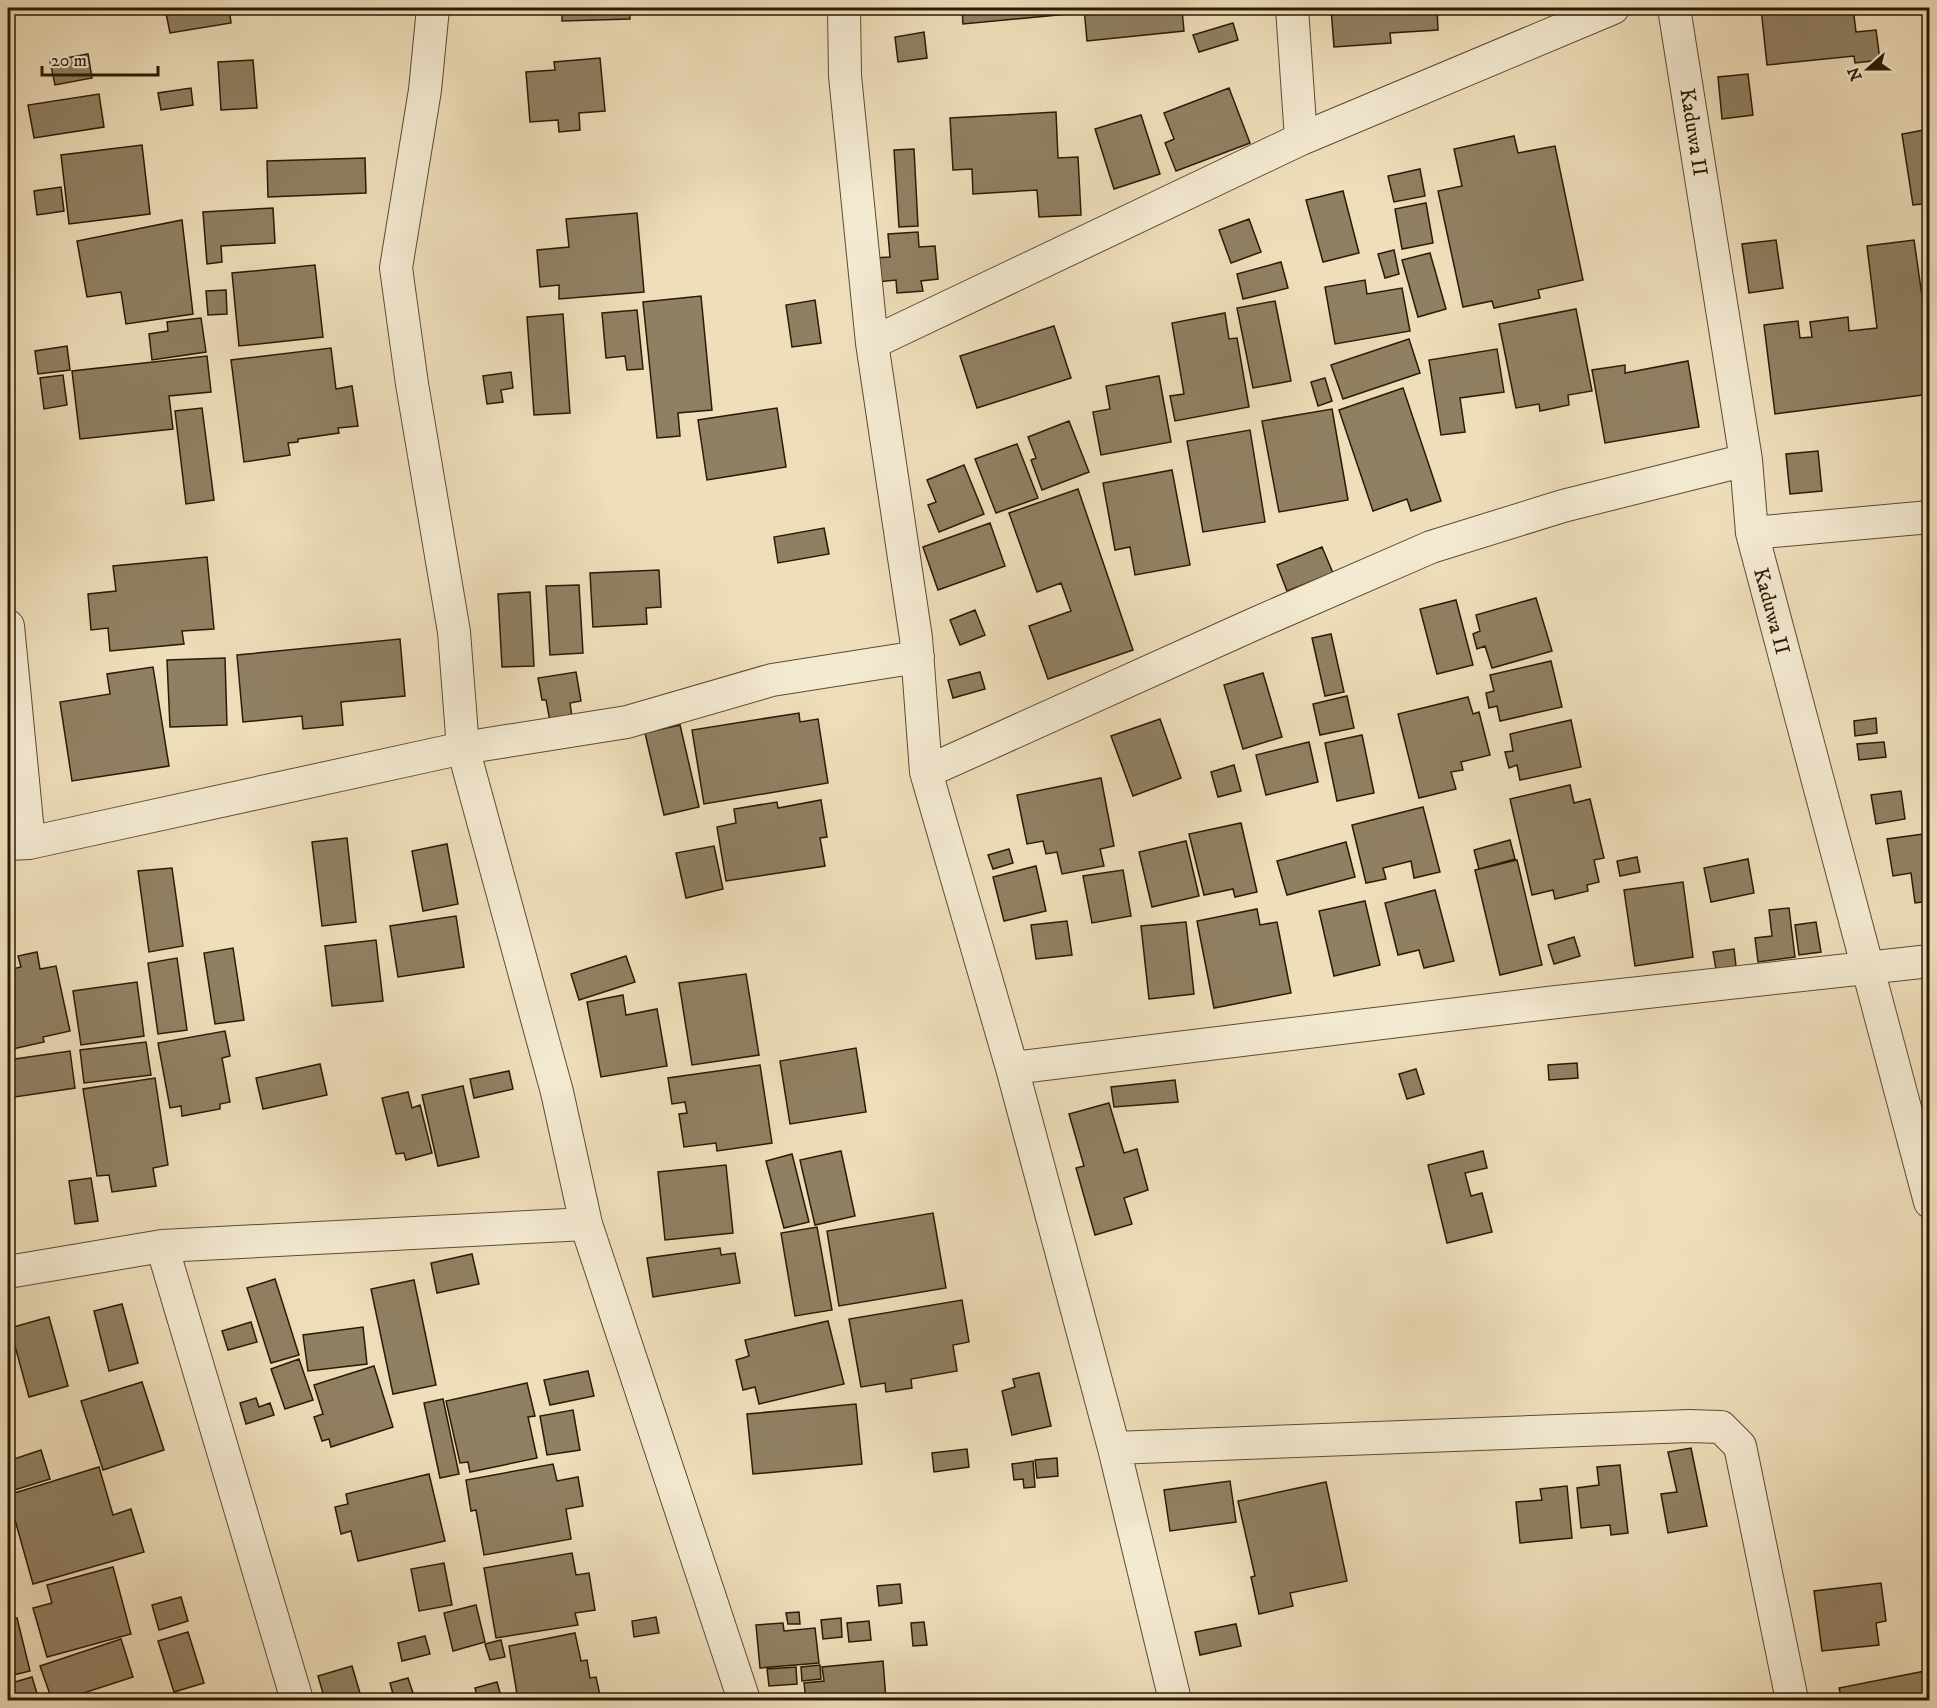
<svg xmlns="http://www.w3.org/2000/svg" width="1937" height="1708" font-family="'IM FELL DW Pica',serif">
	<rect width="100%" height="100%" fill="#eedeba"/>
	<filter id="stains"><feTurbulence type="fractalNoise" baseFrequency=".00333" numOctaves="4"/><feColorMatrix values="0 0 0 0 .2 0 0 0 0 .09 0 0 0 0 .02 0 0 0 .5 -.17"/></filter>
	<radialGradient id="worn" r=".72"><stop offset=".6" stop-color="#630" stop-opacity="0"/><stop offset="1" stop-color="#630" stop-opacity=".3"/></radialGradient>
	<path fill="#908063" stroke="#2b1a05" stroke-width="1.5" d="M165,8H229L231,23L170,33Z
		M562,8H629L630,19L562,21Z
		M962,8H1067L1068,14L963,24Z
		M1084,8H1204L1182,10L1184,31L1087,41Z
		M1331,8H1437L1438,30L1390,33L1391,43L1334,47Z
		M1761,8H1853L1856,32L1876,30L1880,60L1855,63L1854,56L1767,65Z
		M1233,23L1238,40L1199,52L1193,35Z
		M924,32L927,58L898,62L895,37Z
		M88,54L92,78L55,85L50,61Z
		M600,58L605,111L579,113L580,130L559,132L558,120L530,122L526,72L555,70L554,62Z
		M253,60L257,108L221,110L218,62Z
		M1748,74L1753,115L1722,119L1718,77Z
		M191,88L193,105L161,110L158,93Z
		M1229,88L1250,143L1176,171L1165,143L1174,139L1164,113Z
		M99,94L104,127L34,138L28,105Z
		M1056,112L1058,158L1078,157L1081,215L1039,217L1037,190L973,194L972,169L953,170L950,118Z
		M1141,115L1160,174L1114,189L1095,129Z
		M1930,129V203L1913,205L1902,134Z
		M1514,136L1518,153L1555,146L1583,280L1538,290L1540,298L1494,308L1492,301L1463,307L1438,191L1462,186L1454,149Z
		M142,145L150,214L69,224L61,155Z
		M914,149L918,226L899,227L894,150Z
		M365,158L366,193L268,197L267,161Z
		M1420,169L1425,196L1394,202L1388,176Z
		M61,187L64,211L37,215L34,191Z
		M1343,191L1359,253L1323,262L1306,200Z
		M1426,203L1433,243L1402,249L1395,209Z
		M273,208L275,243L221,246L222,262L207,264L203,212Z
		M637,213L644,292L559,299V285L540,287L537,250L569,247L566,219Z
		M1249,219L1261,252L1231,263L1219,230Z
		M182,220L193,314L126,324L121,292L87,297L77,241Z
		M918,232L919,247L935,246L938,279L921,281L923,291L897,293L896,280L877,282L875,258L890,257L888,234Z
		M1776,240L1783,288L1749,293L1742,244Z
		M1914,240L1930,352V394L1775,414L1764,325L1798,321L1800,338L1812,337L1810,322L1848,317L1849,331L1877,328L1867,246Z
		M1394,250L1399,274L1385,278L1378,254Z
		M1430,253L1446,309L1418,317L1402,260Z
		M1281,262L1288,288L1243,299L1237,274Z
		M315,265L323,337L239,346L232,273Z
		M1365,280L1367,294L1402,288L1410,331L1335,344L1325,287Z
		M226,290L227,314L208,315L206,291Z
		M701,296L712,410L678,413L680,436L657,438L643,302Z
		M815,300L821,343L792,347L786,305Z
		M1275,301L1291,381L1253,388L1237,308Z
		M1576,309L1592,391L1568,395L1569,405L1540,411L1539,404L1516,408L1499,324Z
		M637,310L643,369L627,370L625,356L606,358L602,313Z
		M1225,313L1229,339L1237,338L1249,407L1175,421L1170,396L1184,394L1172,323Z
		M563,314L570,413L534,415L527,317Z
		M201,318L206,352L152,360L149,334L168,331L167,322Z
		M1054,326L1071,378L977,408L960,356Z
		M1409,339L1420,373L1343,399L1331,365Z
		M67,346L70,370L38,374L35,351Z
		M331,348L336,389L352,386L358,426L338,428L339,433L298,439V442L288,443L290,455L244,462L231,360Z
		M1497,349L1504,392L1460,398L1465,432L1441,435L1429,360Z
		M207,356L211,392L169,396L173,429L80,439L72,371Z
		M1688,361L1699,427L1605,443L1592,370L1625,365V373Z
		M511,372L513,388L501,390L503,402L487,404L483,376Z
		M63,375L67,405L44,409L40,378Z
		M1159,376L1171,442L1101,455L1093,412L1110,409L1106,386Z
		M1325,378L1332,401L1318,406L1311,382Z
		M1403,388L1441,501L1411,511L1407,499L1373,511L1339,410Z
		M202,408L214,500L186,504L175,411Z
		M777,408L786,467L707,480L698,420Z
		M1332,409L1348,500L1279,512L1262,421Z
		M1069,421L1089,472L1042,490L1031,460L1036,458L1028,437Z
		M1250,430L1265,522L1203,532L1187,441Z
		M1017,444L1038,498L996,513L975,459Z
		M1818,451L1822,491L1790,494L1786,454Z
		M964,465L984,514L939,532L928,505L936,502L927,480Z
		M1172,470L1190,565L1135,575L1130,547L1115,550L1103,483Z
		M1078,489L1133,650L1048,679L1029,626L1071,611L1061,583L1037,592L1009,513Z
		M990,523L1005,566L938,590L923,547Z
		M824,528L829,554L778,563L774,537Z
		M1322,547L1333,573L1287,591L1277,565Z
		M207,557L214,629L182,631L184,644L110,651L108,628L91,630L88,594L116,591L113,566Z
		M659,570L661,607L646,608L647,624L593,627L590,573Z
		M579,585L583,653L550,655L546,586Z
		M530,592L534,666L502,667L498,594Z
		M1536,598L1552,651L1492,668L1485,646L1477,649L1473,634L1480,631L1476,615Z
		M1456,600L1473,665L1437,674L1420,609Z
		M975,610L985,635L960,645L950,620Z
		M1331,634L1344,692L1325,696L1312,638Z
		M400,639L405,696L341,702L343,725L303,729L302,716L243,722L237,655Z
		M225,658L227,725L170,727L167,660Z
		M1551,661L1562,707L1500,721L1497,706L1489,708L1486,693L1494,691L1490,675Z
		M153,667L169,766L72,781L60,702L110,694L107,674Z
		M576,672L581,701L570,703L572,717L550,721L546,700H542L538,678Z
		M980,672L985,689L953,698L948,680Z
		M1263,673L1282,737L1243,749L1224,685Z
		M1347,696L1354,728L1320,735L1313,704Z
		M1468,697L1473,714L1479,712L1490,755L1461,762L1463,770L1451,772L1456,789L1419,798L1398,714Z
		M799,713L800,722L818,719L828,783L704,804L692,730Z
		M1876,718L1877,733L1855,736L1854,721Z
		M1160,719L1181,778L1133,796L1111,736Z
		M1571,720L1581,767L1520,780L1517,765L1509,768L1505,752L1513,751L1510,734Z
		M680,725L699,807L664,815L645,733Z
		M1362,735L1374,793L1337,801L1325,743Z
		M1309,742L1318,782L1266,795L1256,755Z
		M1884,742L1886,757L1859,760L1857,744Z
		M1234,765L1241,791L1218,797L1211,772Z
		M1101,778L1114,846L1100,849L1104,866L1062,874L1057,852L1046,854L1043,841L1027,844L1017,795Z
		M1570,785L1574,803L1590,799L1604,858L1594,860L1599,882L1587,885L1588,891L1555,899L1553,890L1532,895L1510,799Z
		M1901,791L1905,819L1876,824L1871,795Z
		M821,800L827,837L820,838L825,866L726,881L717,827L736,823L734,809L777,802L778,808Z
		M1423,807L1440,872L1414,878L1411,861L1383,868L1386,879L1366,883L1352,825Z
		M1241,823L1257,892L1235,897L1233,889L1204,895L1189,834Z
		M1930,833V901L1915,903L1911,873L1893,876L1887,839Z
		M347,838L356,922L322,926L312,842Z
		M1510,840L1515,859L1479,869L1474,850Z
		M1186,841L1199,896L1152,907L1139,852Z
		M1346,842L1355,877L1287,895L1277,861Z
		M447,844L458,904L423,911L412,851Z
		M714,846L723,889L686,898L676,853Z
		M1009,849L1013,863L993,869L988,855Z
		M1637,857L1640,872L1620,876L1617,861Z
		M1748,859L1754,893L1711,902L1704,868Z
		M1517,860L1542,965L1500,975L1475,870Z
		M1036,866L1046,911L1004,921L993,877Z
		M172,868L183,946L149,952L138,871Z
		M1123,870L1131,916L1092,923L1083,876Z
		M1683,882L1693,957L1635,966L1624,890Z
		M1435,890L1454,961L1424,968L1419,950L1398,955L1385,903Z
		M1365,901L1380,965L1334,976L1319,911Z
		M1789,908L1795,957L1758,962L1755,938L1772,936L1769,910Z
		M1257,909L1260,925L1277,922L1291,993L1214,1008L1197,921Z
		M456,916L464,967L398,977L390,926Z
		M1067,921L1072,955L1036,959L1031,925Z
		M1186,922L1194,994L1149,999L1141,926Z
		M1816,922L1821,952L1799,955L1795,925Z
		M1574,937L1580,956L1554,964L1548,945Z
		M376,940L383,1001L332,1006L325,946Z
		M233,948L244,1020L215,1024L204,953Z
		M1734,949L1736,966L1716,969L1713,952Z
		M37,952L40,969L56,966L70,1031L43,1037L44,1042L8,1050V970L21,967L18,956Z
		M626,956L635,982L579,1000L571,974Z
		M177,958L187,1030L158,1034L148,963Z
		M746,974L759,1055L692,1065L679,983Z
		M137,982L144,1036L81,1045L73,991Z
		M623,995L626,1015L657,1009L667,1066L601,1077L587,1002Z
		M225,1031L230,1056L222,1058L230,1102L220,1104V1109L182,1116L181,1106L170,1108L158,1043Z
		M146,1042L151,1075L84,1083L80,1050Z
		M856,1048L866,1112L790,1124L780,1061Z
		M70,1051L75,1088L8,1098V1060Z
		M1577,1063L1578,1078L1549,1080L1548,1065Z
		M320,1064L327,1095L263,1109L256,1078Z
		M760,1065L772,1143L717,1151L716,1143L684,1147L679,1114L687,1113L685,1102L672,1104L668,1078Z
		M1416,1069L1424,1094L1407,1099L1399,1074Z
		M509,1071L513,1089L474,1098L470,1079Z
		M155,1078L168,1165L153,1168L156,1186L112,1192L109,1175L97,1176L83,1089Z
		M1175,1080L1178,1102L1114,1107L1111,1087Z
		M463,1086L479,1157L438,1166L422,1095Z
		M408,1092L412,1108L420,1105L432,1153L406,1160L404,1153L396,1154L382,1098Z
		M1109,1103L1124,1153L1137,1149L1148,1190L1124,1198L1132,1224L1095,1235L1076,1168L1084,1166L1069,1114Z
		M841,1151L855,1216L815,1225L800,1160Z
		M1483,1151L1487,1168L1465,1173L1471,1196L1482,1193L1492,1232L1447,1243L1428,1165Z
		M792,1154L809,1222L784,1228L766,1161Z
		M726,1165L733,1233L665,1240L658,1172Z
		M91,1178L98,1221L75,1224L69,1181Z
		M933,1213L946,1288L839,1306L827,1231Z
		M817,1227L832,1310L795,1316L781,1233Z
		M720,1248L721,1255L735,1253L740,1283L653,1297L647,1258Z
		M472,1254L479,1284L437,1293L431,1263Z
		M275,1279L299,1355L271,1363L247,1288Z
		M414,1280L436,1385L393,1394L371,1289Z
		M962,1300L969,1342L953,1345L957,1371L911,1379L912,1388L886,1392L885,1383L861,1387L849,1319Z
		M122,1304L138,1363L109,1371L94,1311Z
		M49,1317L68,1386L29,1397L10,1328Z
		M828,1321L844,1384L759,1404L755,1387L743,1390L736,1360L749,1356L745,1340Z
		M251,1322L257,1342L228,1350L222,1331Z
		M363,1327L367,1364L308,1371L303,1335Z
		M299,1359L313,1400L285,1409L271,1369Z
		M374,1366L393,1427L331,1447L329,1439L322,1441L314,1417L323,1414L314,1385Z
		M588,1371L594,1396L550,1405L544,1380Z
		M1039,1373L1051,1426L1012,1435L1002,1391L1015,1387L1013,1379Z
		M142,1382L164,1450L103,1470L81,1401Z
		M527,1383L535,1416L528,1417L537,1458L470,1472L468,1462L460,1463L446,1401Z
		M256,1398L259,1407L270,1403L274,1415L246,1424L240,1403Z
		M443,1399L459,1474L440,1478L424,1403Z
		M856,1404L862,1464L753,1474L747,1414Z
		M573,1410L580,1450L547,1455L540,1416Z
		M1691,1448L1707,1526L1668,1533L1661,1494L1677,1492L1668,1452Z
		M967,1449L969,1467L934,1472L932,1453Z
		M41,1450L50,1479L8,1492V1461Z
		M1057,1458L1058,1476L1037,1478L1035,1460Z
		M1033,1461L1035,1487L1024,1488L1023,1479L1014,1480L1012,1464Z
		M553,1464L557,1481L578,1477L583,1506L566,1509L571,1539L484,1555L476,1510L471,1511L466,1480Z
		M1620,1465L1628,1533L1611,1535L1610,1525L1581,1528L1577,1488L1599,1485L1597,1467Z
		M99,1467L113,1515L131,1509L144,1552L33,1584L8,1495Z
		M429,1474L445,1541L358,1561L351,1531L341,1534L335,1507L348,1504L346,1494Z
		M1230,1481L1236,1522L1170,1531L1164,1490Z
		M1326,1482L1347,1581L1290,1593L1293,1606L1259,1614L1251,1577L1255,1576L1238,1501Z
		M1567,1486L1572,1538L1520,1543L1516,1502L1542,1500L1540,1489Z
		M572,1553L576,1575L589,1573L595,1610L575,1613L578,1625L496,1638L484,1568Z
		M444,1563L452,1605L419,1611L411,1569Z
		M113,1567L131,1634L47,1657L33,1608L52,1603L47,1585Z
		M1881,1583L1886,1621L1876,1623L1879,1645L1822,1651L1814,1591Z
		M900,1584L902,1603L879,1606L877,1586Z
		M181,1597L188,1621L159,1630L152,1605Z
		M476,1605L485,1642L453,1651L444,1613Z
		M799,1612L800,1624H788L786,1613Z
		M656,1617L659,1633L634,1637L632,1621Z
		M17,1618L30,1671L9,1676L8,1668V1620Z
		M841,1618L842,1637L823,1639L821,1620Z
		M869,1621L871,1640L849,1642L847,1623Z
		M924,1622L927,1645L913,1646L911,1623Z
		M783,1623L784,1631L815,1628L819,1663L760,1668L756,1625Z
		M1236,1624L1241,1646L1200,1655L1195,1632Z
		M188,1632L204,1683L174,1692L158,1641Z
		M575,1633L581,1661L587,1660L590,1678L596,1677L601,1700H518L509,1646Z
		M425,1636L430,1654L402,1661L398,1643Z
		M121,1639L133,1677L62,1700H52L40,1666Z
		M501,1640L505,1657L490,1660L485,1644Z
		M883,1661L886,1700H806L804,1683L824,1681L822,1667Z
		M820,1665L821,1679L802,1681L801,1667Z
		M352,1666L362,1700H325L318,1676Z
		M796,1667L797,1684L769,1686L767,1669Z
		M1930,1670V1700H1842L1839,1688Z
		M32,1677L39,1700H8V1684Z
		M408,1678L413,1693L394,1698L390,1683Z
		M497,1682L502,1700H478L475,1688Z"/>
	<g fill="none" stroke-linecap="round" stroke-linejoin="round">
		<defs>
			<path id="minor" d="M433,8L425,90L396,268L412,384L454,632L463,748L557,1092L586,1224L744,1700
				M844,8L845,76L872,343L916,638L926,772L1012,1068L1114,1448L1175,1700
				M1292,8L1301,139
				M1674,8L1746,460L1752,533L1930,1202
				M872,343L1301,139L1613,8
				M1752,533L1930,517
				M8,626L29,843
				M926,772L1252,625L1431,547L1563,506L1746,460
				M8,844L29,843L463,748L627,722L772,680L918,657
				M1012,1068L1548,1003L1930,961
				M162,1246L297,1700
				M8,1272L162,1246L586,1224
				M1114,1448L1689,1426L1721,1427L1740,1446L1792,1700"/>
		</defs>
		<use href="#minor" stroke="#5c4b32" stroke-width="34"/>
		<use href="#minor" stroke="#f4ead2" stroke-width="32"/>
	</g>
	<g text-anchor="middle" stroke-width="4.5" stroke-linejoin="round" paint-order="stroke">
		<g font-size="21" fill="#2b1a05" stroke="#f4ead2">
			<text transform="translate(1694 132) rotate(81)" y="7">Kaduwa II</text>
			<text transform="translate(1772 611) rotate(75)" y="7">Kaduwa II</text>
		</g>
	</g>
	<rect width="1937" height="1708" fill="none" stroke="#eedeba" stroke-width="30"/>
	<rect x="9" y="9" width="1919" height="1690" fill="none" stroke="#2b1a05" stroke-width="3"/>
	<rect x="15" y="15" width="1907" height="1678" fill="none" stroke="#2b1a05" stroke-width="1.5"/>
	<g transform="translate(1868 69) rotate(249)" stroke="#f4ead2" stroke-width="4.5" paint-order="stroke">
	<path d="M0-4.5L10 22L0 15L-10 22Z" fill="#2b1a05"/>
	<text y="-9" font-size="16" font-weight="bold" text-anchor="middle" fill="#2b1a05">N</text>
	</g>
	<path d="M42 66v9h116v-9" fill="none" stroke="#2b1a05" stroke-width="3"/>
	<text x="51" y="66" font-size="18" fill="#2b1a05" stroke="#f4ead2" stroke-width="4.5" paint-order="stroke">20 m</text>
	<rect width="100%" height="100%" filter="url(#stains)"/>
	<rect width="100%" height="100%" fill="url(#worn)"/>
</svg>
